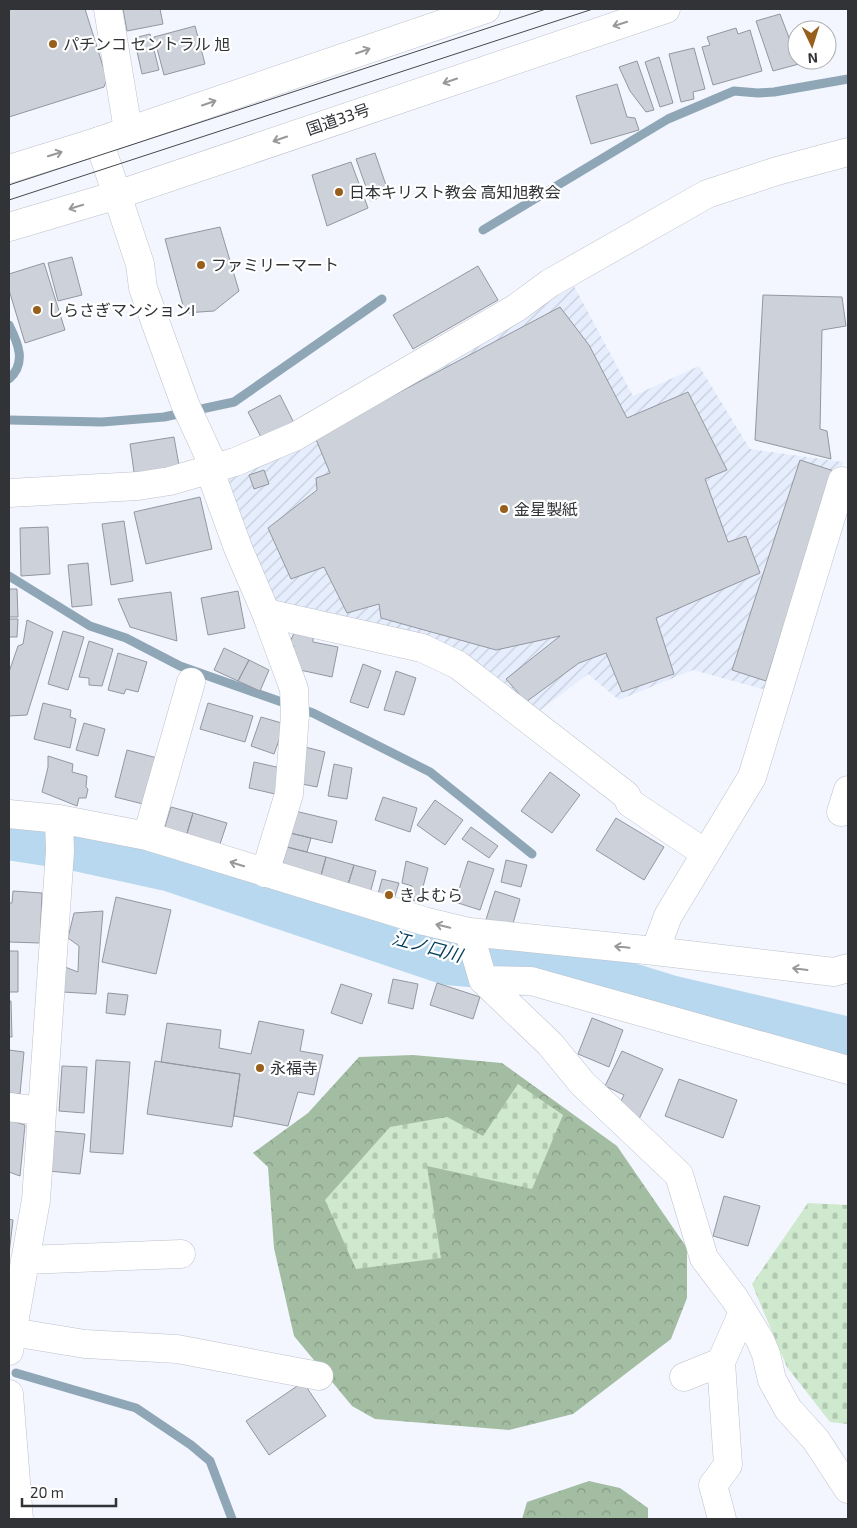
<svg xmlns="http://www.w3.org/2000/svg" width="857" height="1528" font-family="'Exo 2','Noto Sans JP',sans-serif">
	<defs>
		<pattern id="industrial-furrows" width="10" height="10" patternUnits="userSpaceOnUse" patternTransform="scale(1.25)"><rect width="10" height="10" fill="#e6eefe"/><path d="M-1 1l2-2M0 10L10 0M9 11l2-2" fill="none" stroke="#c6cdda"/></pattern>
		<pattern id="forest-crowns" width="20" height="18" patternUnits="userSpaceOnUse" patternTransform="scale(1.25)"><rect width="20" height="18" fill="#a3bda2"/><path d="M2 6a3 3 0 1 1 6 0M12 15a3 3 0 1 1 6 0" fill="none" stroke="#859a85"/></pattern>
		<pattern id="cemetery-stones" width="16" height="16" patternUnits="userSpaceOnUse" patternTransform="scale(1.25)"><rect width="16" height="16" fill="#cee9cd"/><path d="M2 7V4a2 2 0 0 1 4 0v3zM10 15v-3a2 2 0 0 1 4 0v3z" fill="#b1c8b1"/></pattern>
	</defs>
	<rect width="100%" height="100%" fill="#f3f6fe"/>
	<path fill="url(#industrial-furrows)" d="M574,286L633,396L699,366L750,449L843,462L769,691L693,670L619,700L588,674L533,716L481,675L290,613L269,595L223,476L307,438Z"/>
	<path fill="url(#forest-crowns)" d="M413,1055L502,1063L617,1146L687,1248V1298L671,1339L573,1414L509,1430L375,1419L352,1406L294,1336L274,1248L268,1167L253,1153L308,1113L359,1057Z
		M589,1481L620,1488L648,1508V1519H522L527,1502Z"/>
	<path fill="url(#cemetery-stones)" d="M518,1084L563,1115L532,1189L427,1166L441,1258L356,1269L325,1200L390,1127L447,1117L483,1136Z
		M808,1203L848,1205V1424L830,1422L787,1367L752,1284Z"/>
	<g fill="none" stroke-linecap="round" stroke-linejoin="round">
		<path stroke="#8fa6b7" stroke-width="9" d="M483,230L668,119L734,91L758,93L774,92L848,79
			M9,325C18,343 27,363 9,379
			M9,420L102,422L164,417L234,402L382,299
			M9,576L90,626L126,638L180,666L313,713L430,772L532,854
			M535,954L536,965
			M16,1373L136,1408L191,1445L210,1461L232,1519"/>
		<path stroke="#b7d8ee" stroke-width="56" d="M9,832L67,841L172,864L448,957L549,966L669,1003L848,1045"/>
	</g>
	<path fill="#ccd1da" stroke="#93979f" d="M9,9H85L107,79L104,87L9,117Z
		M123,9H160L163,24L127,31Z
		M780,14L799,64L773,71L756,21Z
		M195,26L205,64L164,75L154,37Z
		M736,28L738,34L750,30L762,71L713,85L702,47L710,45L707,37Z
		M150,34L159,70L142,74L134,38Z
		M694,48L705,89L693,92L694,99L681,102L669,54Z
		M659,57L673,103L660,107L645,62Z
		M637,61L654,110L646,112L630,91L619,67Z
		M617,84L627,117L635,118L639,130L591,144L576,96Z
		M375,153L389,194L371,201L356,159Z
		M351,162L368,208L327,226L312,175Z
		M220,227L239,291L214,311L185,313L165,239Z
		M72,257L82,295L58,301L48,263Z
		M44,263L65,330L25,343L9,290V274Z
		M478,266L498,300L413,349L393,315Z
		M763,295L842,297L846,326L822,330L820,429L827,431L831,459L755,440Z
		M560,307L589,345L627,418L688,392L727,470L705,479L728,542L746,536L760,573L656,618L674,674L622,692L606,653L579,663L526,702L506,679L560,636L496,650L381,618L379,604L347,613L324,567L291,579L268,528L317,490L316,478L330,473L315,437Z
		M280,395L295,425L263,441L248,412Z
		M174,437L180,471L135,479L130,444Z
		M800,460L834,471L766,681L732,670Z
		M264,470L269,484L254,489L249,475Z
		M200,497L212,549L146,564L134,512Z
		M124,521L133,581L111,585L102,524Z
		M48,527L50,574L21,576L20,528Z
		M88,563L92,605L72,607L68,565Z
		M9,589H17L18,617H9Z
		M238,591L245,628L208,635L201,598Z
		M171,592L177,641L130,627L118,599Z
		M9,619H18L17,637H9Z
		M27,620L53,632L27,715L9,716V672L18,646L23,644Z
		M63,631L84,637L68,690L48,684Z
		M295,631L313,634V642L338,647L332,677L300,670L292,651L294,646L289,644Z
		M89,641L113,649L102,686L89,685V678L79,677Z
		M224,648L249,660L238,681L214,670Z
		M118,653L147,662L138,692L126,689L124,694L108,690Z
		M249,660L269,670L260,691L238,681Z
		M363,664L381,671L368,708L350,702Z
		M396,671L416,678L404,715L384,710Z
		M43,703L71,710L70,717L76,719L70,748L34,739Z
		M208,703L253,716L245,742L200,729Z
		M261,717L285,724L274,754L251,746Z
		M84,723L105,729L98,756L76,750Z
		M305,747L325,752L317,787L297,783Z
		M127,750L161,759L143,804L115,797Z
		M48,756L73,764L72,772L87,776L86,787L88,789L86,798H79L77,806L42,792L48,767Z
		M254,762L281,768L275,794L249,788Z
		M334,764L352,768L347,799L328,796Z
		M550,772L580,795L552,833L521,811Z
		M383,797L417,808L410,832L375,820Z
		M435,800L463,820L445,845L417,825Z
		M171,807L193,813L185,840L163,833Z
		M295,811L337,821L332,843L290,833Z
		M193,813L227,823L218,850L185,840Z
		M616,818L664,847L644,880L596,850Z
		M471,827L498,846L489,858L462,839Z
		M290,833L311,838L307,852L287,847Z
		M287,847L326,857L319,883L290,874L283,862Z
		M326,857L354,865L346,891L319,883Z
		M506,860L527,865L521,887L501,882Z
		M406,861L428,868L419,902L409,899L412,886L402,883Z
		M468,861L494,869L480,910L455,902Z
		M354,865L376,871L369,897L346,891Z
		M382,879L399,883L391,909L375,905Z
		M13,891L42,893L40,943L9,942V903H12Z
		M495,891L520,899L510,934L484,926Z
		M116,897L171,910L156,974L102,962Z
		M103,911L96,994L63,992L65,967L78,972L79,946L68,938L74,913Z
		M9,951H18V992H9Z
		M393,979L418,984L413,1009L388,1003Z
		M437,983L480,997L473,1019L430,1005Z
		M341,984L372,994L362,1024L331,1013Z
		M108,993L128,995L125,1015L106,1013Z
		M9,1001H11L12,1037H9Z
		M592,1018L623,1030L609,1067L578,1054Z
		M259,1021L304,1030L300,1051L323,1055L314,1095L298,1092L288,1126L234,1116L240,1074L161,1062L167,1023L221,1030L219,1048L251,1054Z
		M9,1050L24,1052L20,1094L9,1093Z
		M622,1051L663,1069L639,1119L617,1109L624,1095L605,1086Z
		M96,1060L130,1062L123,1154L90,1152Z
		M155,1061L240,1074L232,1127L147,1114Z
		M62,1066L87,1067L84,1113L59,1111Z
		M679,1079L737,1100L723,1138L665,1116Z
		M9,1120L25,1125L20,1176L9,1172Z
		M52,1131L85,1134L80,1174L48,1171Z
		M724,1196L760,1206L748,1246L713,1236Z
		M9,1219L13,1220L9,1254Z
		M303,1382L326,1416L269,1455L246,1421Z"/>
	<g fill="none" stroke-linecap="round" stroke-linejoin="round">
		<defs>
			<path id="minor" d="M108,9L128,130
				M99,141L140,264L143,288L185,404L215,469
				M210,471L238,548L266,613L294,689L295,715L289,794L265,873
				M9,493L138,486L170,481L235,462L296,436L516,308L550,283L707,194L777,171L848,152
				M266,613L422,648L458,665L626,795L630,803L705,853
				M841,812L848,790
				M9,814L59,819L147,836L424,921L469,932L655,951L834,972L848,968
				M147,836L191,682
				M469,932L483,980L550,1044L582,1083L679,1175L704,1258L735,1299L760,1340L766,1354L772,1380L788,1409L816,1440L848,1489
				M655,951L668,916L752,777L842,481L848,482
				M483,980L531,981L848,1070
				M9,1107L40,1111
				M25,1260L181,1254
				M12,1332L85,1344L177,1349L319,1376
				M9,1351L36,1200L60,851L59,819
				M684,1377L721,1362
				M9,1394L19,1519
				M722,1519L713,1485L728,1465L721,1362L743,1312"/>
			<path id="highway" d="M9,169L99,141L486,9
				M9,227L117,195L666,9"/>
		</defs>
		<use href="#minor" stroke="#bdc1ca" stroke-width="29"/>
		<use href="#highway" stroke="#bdc1ca" stroke-width="29"/>
		<use href="#minor" stroke="#fff" stroke-width="28"/>
		<use href="#highway" stroke="#fff" stroke-width="28"/>
		<path stroke="#47494d" stroke-width="1" d="M9,185L546,9
			M9,200L593,9"/>
	</g>
	<defs><path id="oneway-shaft" d="M-6 0H5M1.5-3L5.5 0L1.5 3" fill="none" stroke-width="1.6" stroke-linecap="round" stroke-linejoin="round" transform="scale(1.25)"/></defs>
	<g stroke="#98999a">
		<use href="#oneway-shaft" transform="translate(620 24) rotate(162)"/>
		<use href="#oneway-shaft" transform="translate(363 51) rotate(-19)"/>
		<use href="#oneway-shaft" transform="translate(450 81) rotate(161)"/>
		<use href="#oneway-shaft" transform="translate(209 103) rotate(-19)"/>
		<use href="#oneway-shaft" transform="translate(280 139) rotate(161)"/>
		<use href="#oneway-shaft" transform="translate(55 154) rotate(-17)"/>
		<use href="#oneway-shaft" transform="translate(76 207) rotate(163)"/>
		<use href="#oneway-shaft" transform="translate(237 864) rotate(-163)"/>
		<use href="#oneway-shaft" transform="translate(443 926) rotate(-166)"/>
		<use href="#oneway-shaft" transform="translate(622 947) rotate(-174)"/>
		<use href="#oneway-shaft" transform="translate(800 969) rotate(-173)"/>
	</g>
	<g fill="#985f1b" stroke="#fff" stroke-width="2">
		<circle cx="53" cy="44" r="5"/>
		<circle cx="339" cy="192" r="5"/>
		<circle cx="201" cy="265" r="5"/>
		<circle cx="37" cy="310" r="5"/>
		<circle cx="504" cy="509" r="5"/>
		<circle cx="389" cy="895" r="5"/>
		<circle cx="260" cy="1068" r="5"/>
	</g>
	<g text-anchor="middle" stroke-width="4.5" stroke-linejoin="round" paint-order="stroke">
		<g font-size="16" fill="#313336" stroke="#fff" text-anchor="start">
			<text x="63" y="50">パチンコ セントラル 旭</text>
			<text x="349" y="198">日本キリスト教会 高知旭教会</text>
			<text x="211" y="271">ファミリーマート</text>
			<text x="47" y="316">しらさぎマンションI</text>
			<text x="514" y="515">金星製紙</text>
			<text x="399" y="901">きよむら</text>
			<text x="270" y="1074">永福寺</text>
		</g>
		<g font-size="16" fill="#313336" stroke="#fff">
			<text transform="translate(338 119) rotate(-19)" y="6">国道33号</text>
		</g>
		<g font-size="18" font-style="italic" fill="#013e5c" stroke="#fff">
			<text transform="translate(427 947) rotate(15)" y="6">江ノ口川</text>
		</g>
	</g>
	<rect width="857" height="1528" fill="none" stroke="#313336" stroke-width="20"/>
	<g transform="translate(812 45) rotate(176)"><circle r="24" fill="#ffffff" stroke="#adadaf"/>
	<path d="M0-4L9 19L0 12L-9 19Z" fill="#985f1b"/>
	<text y="-8" font-size="14" font-weight="bold" text-anchor="middle" fill="#313336">N</text>
	</g>
	<path d="M22 1498v8h94v-8" fill="none" stroke="#313336" stroke-width="2.5"/>
	<text x="30" y="1498" font-size="15" fill="#313336" stroke="#ffffff" stroke-width="4" paint-order="stroke">20 m</text>
</svg>
